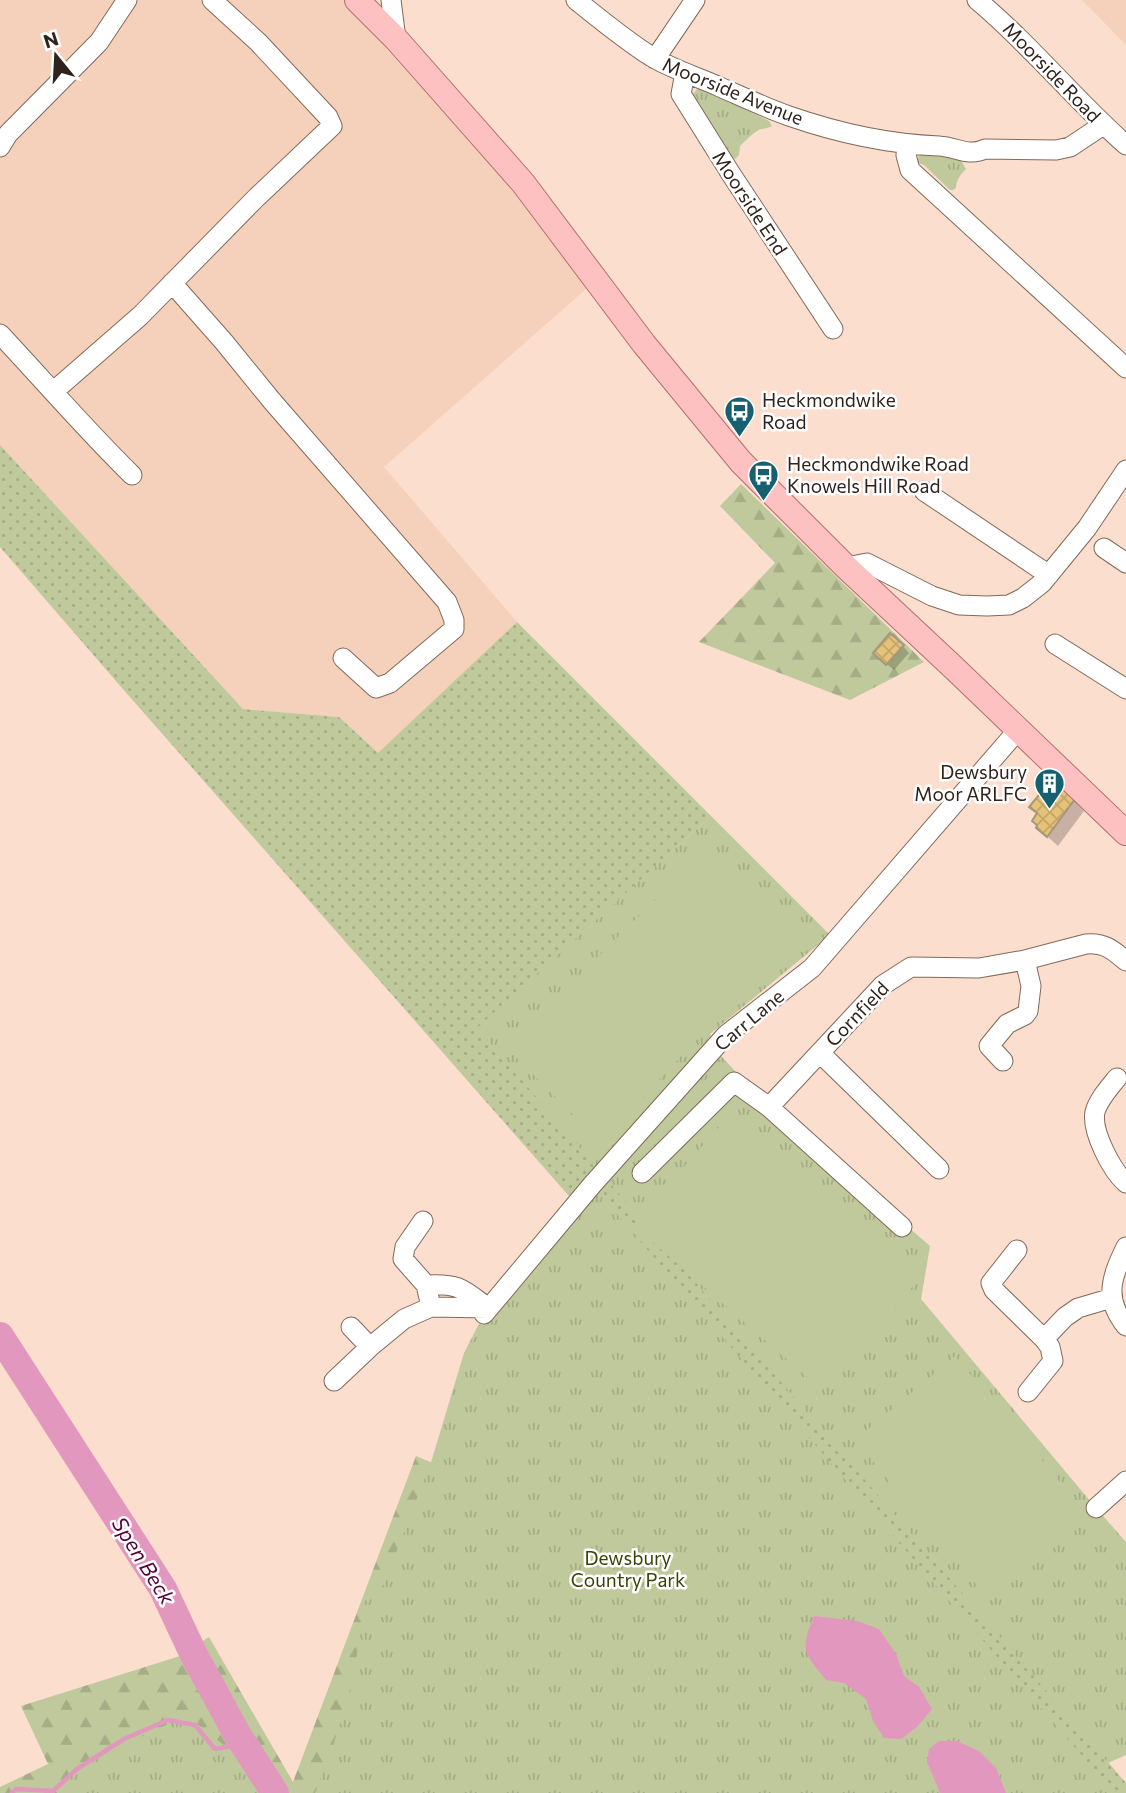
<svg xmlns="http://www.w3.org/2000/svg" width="1126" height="1793" font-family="Commissioner,sans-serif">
	<defs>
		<pattern id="grass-dots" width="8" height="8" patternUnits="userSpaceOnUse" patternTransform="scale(1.75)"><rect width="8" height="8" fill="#c0c99c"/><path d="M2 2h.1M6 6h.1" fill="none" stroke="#a5ac86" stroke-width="1.8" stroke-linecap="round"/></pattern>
		<pattern id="forest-firs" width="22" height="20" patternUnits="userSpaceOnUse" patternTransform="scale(1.75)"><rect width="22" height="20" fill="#c0c99c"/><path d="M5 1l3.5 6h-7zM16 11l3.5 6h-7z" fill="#a5ac86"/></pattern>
		<pattern id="park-tufts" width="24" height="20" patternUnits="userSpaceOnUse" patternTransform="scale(1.75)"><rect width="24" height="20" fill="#c0c99c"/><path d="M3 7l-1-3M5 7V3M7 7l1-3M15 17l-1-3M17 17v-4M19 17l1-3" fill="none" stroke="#a5ac86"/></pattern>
		<pattern id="building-cross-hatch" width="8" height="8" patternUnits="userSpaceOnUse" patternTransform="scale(1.75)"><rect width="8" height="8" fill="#e5c278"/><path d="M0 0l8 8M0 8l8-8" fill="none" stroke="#c5a667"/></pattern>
	</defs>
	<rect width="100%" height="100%" fill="#fbdecd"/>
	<path fill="#f5d1bb" d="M0,0H357L595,281L384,467L517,622L378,754L339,717L243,709L0,445Z
		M1082,0H1126V45Z"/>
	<path fill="url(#grass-dots)" d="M0,445L243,709L339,717L378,753L517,622L711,816L478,1028L1126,1783V1793H1092L628,1263L122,688L0,547Z"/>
	<path fill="url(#forest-firs)" d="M741,484L924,662L850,700L699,642L775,563L720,506Z
		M416,1456L459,1474L345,1793H0V1787L48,1764L21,1706L180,1656L209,1637L293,1782Z"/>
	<path fill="url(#park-tufts)" d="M699,87L769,121L772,126C767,129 762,128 757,131C751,135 745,141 740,146L739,155L735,159L731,156L690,97Z
		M923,152L960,159L966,169C961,174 956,180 956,188L953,190H950L924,165L918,163C917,158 919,155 923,152Z
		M711,816L830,935L710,1034L722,1057L769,1107L930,1246L921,1299L1096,1508L1126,1542V1755L1108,1763L477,1028Z
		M592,1185L1114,1793H315L331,1752L353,1683L364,1602L384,1584L432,1459L464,1353L484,1314Z
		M186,1715L284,1793H12L16,1789L61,1786L77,1769Z"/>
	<path fill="#c0c99c" d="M703,852L795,936L600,1142L507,1048Z
		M733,1111L922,1276L822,1390L633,1225Z
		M955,1356L1090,1518L990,1601L855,1440Z"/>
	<path fill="#e298be" d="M814,1616L857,1621L879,1629L896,1654L904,1676L919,1687L932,1709L917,1727L901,1739L884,1738L873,1721L866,1699L844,1683L826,1680C803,1652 800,1650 814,1616Z
		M939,1741H957L979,1751L996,1768L1006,1793H940L927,1762L929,1749Z"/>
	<path fill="#0003" d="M903,646L909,653L894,670L882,660Z
		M1074,800L1084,811L1058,846L1038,828Z"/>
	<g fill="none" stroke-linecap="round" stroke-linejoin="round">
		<path stroke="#e298be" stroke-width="4.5" d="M12,1793L16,1789L53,1791L77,1769L124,1739L168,1720L195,1725L215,1749L241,1744"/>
		<path stroke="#e298be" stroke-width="28" d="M0,1336L163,1589L193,1653L237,1734L275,1793"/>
	</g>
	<path fill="url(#building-cross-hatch)" stroke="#a4977d" stroke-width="2" d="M890,633L904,645L886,665L873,653Z
		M1051,780L1075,799L1047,837L1036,828L1037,825L1032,821L1037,813L1029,807Z"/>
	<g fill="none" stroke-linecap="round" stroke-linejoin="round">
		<defs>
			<path id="minor" d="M391,0L396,39
				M576,0C601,20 625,40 652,57C674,70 698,77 720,87C743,97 766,108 789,116C838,133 888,144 939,146C957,147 968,157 985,149L1056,150L1070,147L1103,125
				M977,0C1031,45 1074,99 1126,145
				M655,59L695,0
				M685,73L681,94L731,174L833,329
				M907,145L906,155L910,170L1126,368
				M0,147L8,134L99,42L127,0
				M172,283L224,342L272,401L447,602L454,620V629L390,683L376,688L343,658
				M0,334C44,381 86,430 132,475
				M54,391L140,316L257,197L332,126L328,117L258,42L212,0
				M924,491L1049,575
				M1104,548L1126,563
				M846,567L867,563L932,596L959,605L987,606L1009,605L1023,598L1042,583L1087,528L1126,470
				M1055,644L1126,689
				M820,1053L939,1169
				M1003,1061L989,1046L1007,1024L1025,1015L1028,1011L1031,986L1025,960
				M1117,1078C1109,1088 1098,1100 1095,1112C1091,1131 1112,1171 1126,1183
				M769,1107L883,985L911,967L979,968L1025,960L1086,944C1104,942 1113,950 1126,961
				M642,1173L734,1082L769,1107L902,1227
				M423,1221L405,1247L403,1259L426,1285L431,1307
				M1126,1247C1112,1276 1103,1298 1126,1326
				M1017,1250L991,1283L994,1290L1044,1339L1050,1347L1053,1361L1028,1392
				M426,1285C459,1283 463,1289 488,1308
				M484,1314L592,1185L726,1035L812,968L1018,730
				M351,1327L370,1347L404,1319L431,1307L488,1308
				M1044,1339L1065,1317L1078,1308L1112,1298
				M334,1381L370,1347
				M1096,1508L1126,1481"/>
			<path id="major" d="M357,0L396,39L523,183L644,344L741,462L846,567L954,668L1126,833"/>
		</defs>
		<use href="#minor" stroke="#82695a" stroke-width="21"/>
		<use href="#major" stroke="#b56f6d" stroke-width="26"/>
		<use href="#minor" stroke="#fff" stroke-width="19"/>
		<use href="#major" stroke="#fec1c1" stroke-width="24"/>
	</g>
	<defs>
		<symbol id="bus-pin" viewBox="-11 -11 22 30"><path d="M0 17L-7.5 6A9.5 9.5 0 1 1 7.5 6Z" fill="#16606f" stroke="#fff"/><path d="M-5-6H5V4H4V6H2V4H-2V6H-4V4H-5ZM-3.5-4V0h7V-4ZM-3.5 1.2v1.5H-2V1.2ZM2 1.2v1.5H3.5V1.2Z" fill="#fff"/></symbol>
		<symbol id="building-pin" viewBox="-11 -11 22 30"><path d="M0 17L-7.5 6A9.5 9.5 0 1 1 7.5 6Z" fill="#16606f" stroke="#fff"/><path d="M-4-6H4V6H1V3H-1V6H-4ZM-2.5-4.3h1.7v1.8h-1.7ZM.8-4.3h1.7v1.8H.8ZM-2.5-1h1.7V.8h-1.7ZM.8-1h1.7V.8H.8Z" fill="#fff"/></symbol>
	</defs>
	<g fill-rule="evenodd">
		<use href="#bus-pin" x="722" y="394" width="35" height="47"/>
		<use href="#bus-pin" x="746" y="458" width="35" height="47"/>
		<use href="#building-pin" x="1032" y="766" width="35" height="47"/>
	</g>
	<g text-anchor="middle" stroke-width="5" stroke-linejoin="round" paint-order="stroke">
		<g font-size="19" fill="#2e231d" stroke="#fff">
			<text transform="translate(1052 72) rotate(46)" y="7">Moorside Road</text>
			<text transform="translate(733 91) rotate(22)" y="7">Moorside Avenue</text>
			<text transform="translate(750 203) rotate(57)" y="7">Moorside End</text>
			<text transform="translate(857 1014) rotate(-46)" y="7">Cornfield</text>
			<text transform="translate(749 1020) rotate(-40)" y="7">Carr Lane</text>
		</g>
		<g font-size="19" fill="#2e231d" stroke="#fff" text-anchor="start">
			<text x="762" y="407">Heckmondwike<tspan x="762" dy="22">Road</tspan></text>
			<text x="787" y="471">Heckmondwike Road<tspan x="787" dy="22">Knowels Hill Road</tspan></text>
			<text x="1027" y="779" text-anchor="end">Dewsbury<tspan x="1027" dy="22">Moor ARLFC</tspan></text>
		</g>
		<g font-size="19" fill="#394105" stroke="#fff">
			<text x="628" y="1565">Dewsbury<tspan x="628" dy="22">Country Park</tspan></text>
		</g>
		<g font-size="21" font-style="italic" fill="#570039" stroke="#fff">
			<text transform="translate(143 1561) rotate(58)" y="7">Spen Beck</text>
		</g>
	</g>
	<g transform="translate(56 56) rotate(342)" stroke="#ffffff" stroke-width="5" paint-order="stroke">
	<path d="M0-5L12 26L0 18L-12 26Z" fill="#2e231d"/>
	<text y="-10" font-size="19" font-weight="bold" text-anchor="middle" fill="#2e231d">N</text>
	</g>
</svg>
